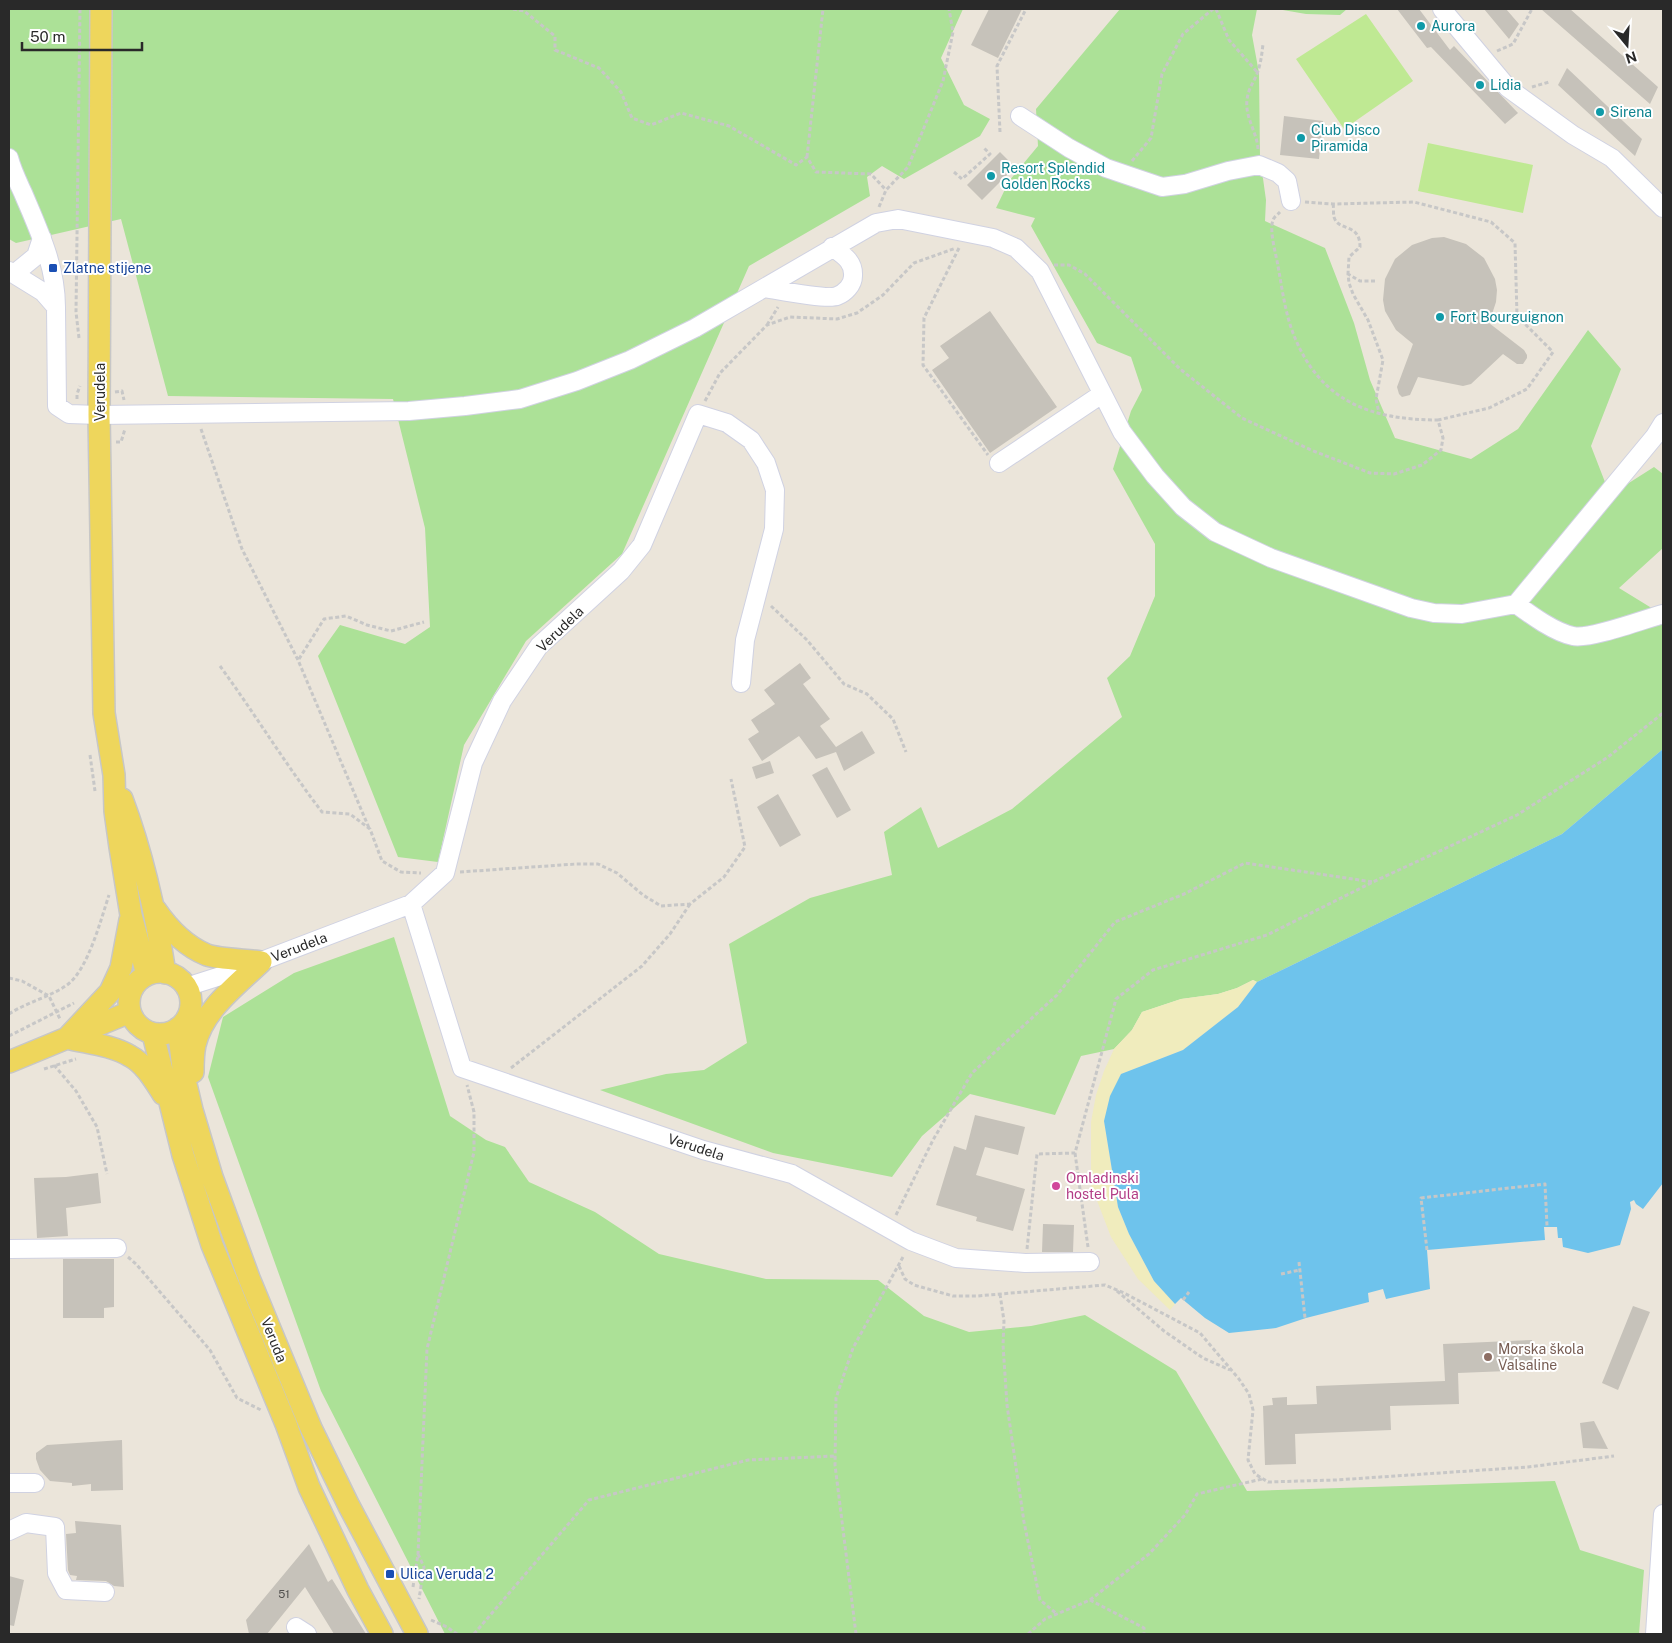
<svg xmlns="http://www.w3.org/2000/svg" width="1672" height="1643" font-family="'Public Sans',sans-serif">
	<rect width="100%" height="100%" fill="#ebe5da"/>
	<path fill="#ace197" d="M9,9H963L941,58L964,105L990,119L980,136L904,179L882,166L867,177L870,196L749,266L622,554L526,641L464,745L438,862L398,857L318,656L340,625L405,644L430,627L425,528L393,399L168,396L121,219L16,243L9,239Z
		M1120,9H1257L1252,35L1259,73L1260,157L1266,200L1265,221L1325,248L1354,323L1370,380L1395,438L1471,459L1518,429L1588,330L1621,369L1591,446L1610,495L1654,467L1663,474V548L1619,588L1663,615V749L1562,834L1257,982L1253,980L1237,988L1218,994L1181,999L1142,1012L1132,1030L1114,1049L1081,1056L1055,1115L970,1094L922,1136L892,1177L773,1153L600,1090L666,1074L704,1070L747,1043L729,944L810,898L892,875L884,832L921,807L938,848L1012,809L1122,717L1107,678L1130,656L1155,596V544L1113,469L1131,411L1142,390L1131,357L1097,343L1031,226L1035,218L996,208L1009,181L1038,146L1036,109Z
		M1277,9H1347L1340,15L1306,14Z
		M394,937L450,1116L486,1140L505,1147L529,1182L595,1212L659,1254L766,1279L878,1280L924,1316L969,1332L1031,1326L1085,1315L1176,1371L1247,1491L1555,1481L1580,1550L1644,1570L1639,1634H445L321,1391L208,1077L223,1017L294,973Z"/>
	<path fill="#f0ecbd" d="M1253,980L1257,982L1238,1007L1183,1050L1121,1074L1104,1121L1118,1207L1129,1234L1154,1281L1175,1304L1170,1310L1138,1279L1111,1237L1091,1185V1122L1096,1095L1104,1071L1114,1049L1132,1030L1142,1012L1181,999L1218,994L1237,988Z"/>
	<path fill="#bfe993" d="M1366,14L1413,81L1344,129L1296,59Z
		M1428,143L1533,165L1523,213L1418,191Z"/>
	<path fill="#6ec3ec" d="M1663,749V1183L1643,1209L1636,1204L1634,1200L1630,1202L1631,1209L1620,1245L1588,1253L1563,1247L1562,1238H1558L1557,1227H1544L1545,1240L1427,1250L1430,1289L1386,1299L1383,1289L1368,1293L1369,1302L1306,1318L1276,1328L1229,1333L1205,1318L1181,1298L1175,1304L1154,1281L1129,1234L1118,1207L1104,1121L1110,1096L1121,1074L1183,1050L1238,1007L1257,982L1562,834Z"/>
	<path fill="#c6c2ba" d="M989,9H1022L998,58L971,45Z
		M1397,9H1419L1450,50L1454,46L1518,113L1505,124L1431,47L1427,48Z
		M1484,9H1506L1519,24L1509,39Z
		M1541,9H1570L1658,87L1650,104Z
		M1567,68L1642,139L1635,156L1558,85Z
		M1284,116L1323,121L1319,159L1280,155Z
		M1000,152L1015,167L982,200L967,185Z
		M1444,237L1466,244L1484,258L1495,279L1497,290L1496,302L1489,323L1524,350L1527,355V358L1523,364H1517L1503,354L1471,384L1463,386L1418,377L1410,395L1402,397L1399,394L1397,387L1413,344L1396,330L1385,311L1383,300L1385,279L1395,259L1412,245L1432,238Z
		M990,311L1057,407L990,453L932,370L949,358L940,346Z
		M800,663L811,678L803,684L830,719L820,726L836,747L862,731L875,753L844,771L836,752L816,759L799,736L762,761L748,739L759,732L751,720L775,704L764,690Z
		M770,761L774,773L756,779L752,767Z
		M827,767L851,810L837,818L812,775Z
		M778,794L801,835L780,847L757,807Z
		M975,1115L1025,1127L1018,1155L985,1147L976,1175L1025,1189L1013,1231L976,1221L977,1217L936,1205L954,1146L966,1150Z
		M98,1173L101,1203L66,1208L68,1236L37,1238L34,1178L66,1177Z
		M1043,1224L1074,1225L1073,1252H1042Z
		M63,1259H114V1307L104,1308V1318H63Z
		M1633,1306L1650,1312L1618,1390L1602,1383Z
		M1532,1340L1533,1370L1458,1373L1459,1404L1390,1406L1391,1430L1295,1434L1296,1464L1265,1465L1263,1406L1273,1405L1272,1398L1287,1397V1405L1317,1404L1316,1386L1445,1381L1443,1344Z
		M1594,1421L1608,1449L1583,1448L1580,1423Z
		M122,1440L123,1490L91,1491V1484L72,1486V1483L50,1481L40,1470L36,1459V1453L47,1445Z
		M75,1521L121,1525L124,1587L114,1586L106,1581L76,1580L77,1576L70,1575L68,1570L66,1534L76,1533Z
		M309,1544L328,1582L332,1579L366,1634H334L305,1587L267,1634H249L246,1620Z
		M9,1576L24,1580L14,1626L9,1625Z"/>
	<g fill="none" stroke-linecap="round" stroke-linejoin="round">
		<defs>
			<path id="minor" d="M1442,9L1508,88L1573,135L1612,158L1663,208
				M1020,116L1069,148L1106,168L1162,187L1185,184L1228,171L1259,165L1278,173L1287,181L1291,201
				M9,158C12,170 18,182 23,193C39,231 56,266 56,307
				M9,271L43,292L56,307L57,406L69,414L99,415L409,411L465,406L520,399L577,381L630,360L695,328L876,223L898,219L993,238L1016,248L1040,271L1122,432L1155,476L1183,507L1215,532L1271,558L1411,608L1434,613L1462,614L1516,604C1531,615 1554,632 1573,636C1589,640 1645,619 1663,614
				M14,274L36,256L42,238
				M764,288C777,290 827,300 837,296C845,293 853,285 853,276C854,261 843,255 832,247
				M999,463L1102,394
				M1516,604L1655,436L1663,423
				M411,904L462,1068L703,1150L792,1174L911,1241L956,1258L1025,1263L1090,1262
				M186,987L233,972L411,904L445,873L473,763L502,701L539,646L621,571L642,545L698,414L727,423L751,440L766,463L775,490L774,529L745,640L741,683
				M9,1249L117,1248
				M9,1483H35
				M9,1531L26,1523L55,1527L57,1573L66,1590L105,1592
				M296,1627L307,1634
				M1655,1634L1663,1514"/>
			<path id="major" d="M101,9L99,415L104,713L114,775L115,811L120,847L131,915L147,975
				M122,799C143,855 156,914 165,973
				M155,909C168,928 185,946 207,955C218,959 248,960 261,962
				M129 1003a31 31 0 1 1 62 0a31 31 0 1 1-62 0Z
				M178,1028L184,1076L192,1110L212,1177L249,1278L311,1428L349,1506L417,1634
				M153,1034L183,1155L212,1245L286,1424L309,1487L358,1590L382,1634
				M67,1038L110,992L121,968L130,920
				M67,1038C87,1043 112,1045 130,1056C145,1064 154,1080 163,1094
				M9,1062L130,1012
				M193,1072C193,1064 193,1054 195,1045C203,1010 236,986 261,962"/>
		</defs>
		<use href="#minor" stroke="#d0d2e2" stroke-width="20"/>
		<use href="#major" stroke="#c7c7c7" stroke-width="24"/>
		<path stroke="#c7c7c7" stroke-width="3" stroke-dasharray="4 2.5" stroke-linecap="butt" d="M513,9L524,11L555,36V50L599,68L621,92L632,118L651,125L681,113L729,126L796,165L807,157L816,172L871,174L886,190
			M1216,9L1229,40L1258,73
			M1497,51L1513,44L1532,9
			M1532,87L1549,82
			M1000,132L997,66L1026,9
			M1258,149C1257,132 1245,118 1247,100C1248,88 1255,81 1258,71C1261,62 1262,53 1263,44
			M807,157L823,9
			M1132,161L1151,138L1162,74L1183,34L1213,9
			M954,172L962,179L990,154L983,147
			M1305,202L1333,204L1414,202L1491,222L1515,243L1517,316L1553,352L1527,389L1489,408L1438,420
			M1333,204C1334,208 1333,213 1334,217C1338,232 1360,222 1360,247L1349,257L1348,274
			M879,207L886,190L908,167L943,81L953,32L949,9
			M959,248L924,318L923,365L988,455
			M1054,265H1069L1085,274L1180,369L1242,418L1311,450L1370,473L1394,474L1422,465L1441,450L1443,438L1438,420C1370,420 1319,401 1293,333C1285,312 1282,288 1278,266C1276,254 1269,231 1273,220C1274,217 1278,214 1280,212
			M1375,281H1360L1348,274L1349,283L1353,294L1368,320L1383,360L1376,399L1379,413
			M767,325L778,307
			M79,338L76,312L80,9
			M115,392L122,391L124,400
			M77,399V394L80,386
			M705,401L720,373L767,325L790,317L837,319L857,313L883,295L914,263L956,248
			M201,429L242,549L298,660L369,828
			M116,442H121L125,429
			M771,606L807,640L844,684L867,694L893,719L906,752
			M299,659L324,619L346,616L367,625L391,631L424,622
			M220,666C255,714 286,765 322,812L350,814L370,829L382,861L401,872L421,873
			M90,755L95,791
			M460,872L576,864H598L617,873L643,895L661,906L690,904L724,877L745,847L731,779
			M9,978L22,981L49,996L60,1019
			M9,1014C27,1002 50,997 67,985C88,970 101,919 109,895
			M9,1036L74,1003
			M54,1065L76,1091L97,1127L107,1174
			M511,1068L642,966L670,934L690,904
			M44,1069L76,1059
			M1075,1153L1088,1247
			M896,1215L933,1140L972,1073L1057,995L1115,922L1184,894L1245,863L1373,882
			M1027,1249L1037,1154L1075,1153L1116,999L1153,970L1267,935L1373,882L1517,815L1608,757L1663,713
			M1427,1250L1421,1198L1545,1184L1547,1226
			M128,1257L136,1264L210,1350L237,1398L261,1410
			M1299,1262L1305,1318
			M899,1266L905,1279L914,1285L953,1296H977L1105,1285L1124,1293L1200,1333L1239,1379L1249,1394L1253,1410L1248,1460L1255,1474L1268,1482L1336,1480L1528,1467L1614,1456
			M1281,1274L1300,1270
			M1117,1291L1164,1331L1203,1358L1230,1370
			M1000,1294L1004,1321L1003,1345L1007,1405L1024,1522L1040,1600L1057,1614
			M1183,1300L1189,1292
			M418,1554L424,1567L419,1599
			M413,1587L418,1554L427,1349L474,1152V1112L467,1085
			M1090,1600L1149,1554L1185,1515L1197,1494L1262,1479
			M431,1620L447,1627L457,1634
			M474,1634L589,1500L748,1460L835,1456
			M856,1634L835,1465L836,1398L853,1348L904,1255
			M1028,1634L1045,1619L1090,1600L1144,1628V1634"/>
		<use href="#minor" stroke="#fff" stroke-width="18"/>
		<use href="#major" stroke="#eed65c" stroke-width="21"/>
	</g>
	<g fill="#0f9aa8" stroke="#fff" stroke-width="2">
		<circle cx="1421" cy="26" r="5"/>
		<circle cx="1480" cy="85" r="5"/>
		<circle cx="1600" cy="112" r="5"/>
		<circle cx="1301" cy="138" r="5"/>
		<circle cx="991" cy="176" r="5"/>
		<circle cx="1440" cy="317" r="5"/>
	</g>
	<g fill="#1a4fb4" stroke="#fff" stroke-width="2">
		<rect x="48" y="263" width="10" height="10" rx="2.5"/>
		<rect x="385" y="1569" width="10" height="10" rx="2.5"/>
	</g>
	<circle fill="#d1479c" stroke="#fff" stroke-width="2" cx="1056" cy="1186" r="5"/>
	<circle fill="#8d6e63" stroke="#fff" stroke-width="2" cx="1488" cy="1357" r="5"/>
	<g text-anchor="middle" stroke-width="4" stroke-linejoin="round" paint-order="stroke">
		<g font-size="11" fill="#504f4d">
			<text x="284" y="1598">51</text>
		</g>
		<g font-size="14" fill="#0d838f" stroke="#fff" text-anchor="start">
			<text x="1431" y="31">Aurora</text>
			<text x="1490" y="90">Lidia</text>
			<text x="1610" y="117">Sirena</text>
			<text x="1311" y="135">Club Disco<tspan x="1311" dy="16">Piramida</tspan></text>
			<text x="1001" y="173">Resort Splendid<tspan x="1001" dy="16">Golden Rocks</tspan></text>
			<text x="1450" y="322">Fort Bourguignon</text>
		</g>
		<g font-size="14" fill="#164399" stroke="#fff" text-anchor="start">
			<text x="63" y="273">Zlatne stijene</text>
			<text x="400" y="1579">Ulica Veruda 2</text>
		</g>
		<g font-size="14" fill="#292929" stroke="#fff">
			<text transform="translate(100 392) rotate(-90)" y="5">Verudela</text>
			<text transform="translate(560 629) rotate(-44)" y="5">Verudela</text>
			<text transform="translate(299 947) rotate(-21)" y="5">Verudela</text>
			<text transform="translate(696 1147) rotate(18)" y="5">Verudela</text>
			<text transform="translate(274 1340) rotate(68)" y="5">Veruda</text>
		</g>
		<g font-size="14" fill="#b23c85" stroke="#fff" text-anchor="start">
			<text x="1066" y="1183">Omladinski<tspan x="1066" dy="16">hostel Pula</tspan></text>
		</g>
		<g font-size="14" fill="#785e54" stroke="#fff" text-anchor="start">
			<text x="1498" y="1354">Morska škola<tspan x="1498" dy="16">Valsaline</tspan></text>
		</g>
	</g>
	<rect width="1672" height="1643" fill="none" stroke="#292929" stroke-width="20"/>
	<g transform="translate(1627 45) rotate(162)" stroke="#ffffff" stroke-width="4" paint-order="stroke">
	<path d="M0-4L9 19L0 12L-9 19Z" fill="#292929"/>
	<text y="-8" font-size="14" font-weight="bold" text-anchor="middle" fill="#292929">N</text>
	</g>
	<path d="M22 42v8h120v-8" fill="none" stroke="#292929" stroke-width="2.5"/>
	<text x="30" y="42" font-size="15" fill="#292929" stroke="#ffffff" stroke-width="4" paint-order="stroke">50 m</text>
</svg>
